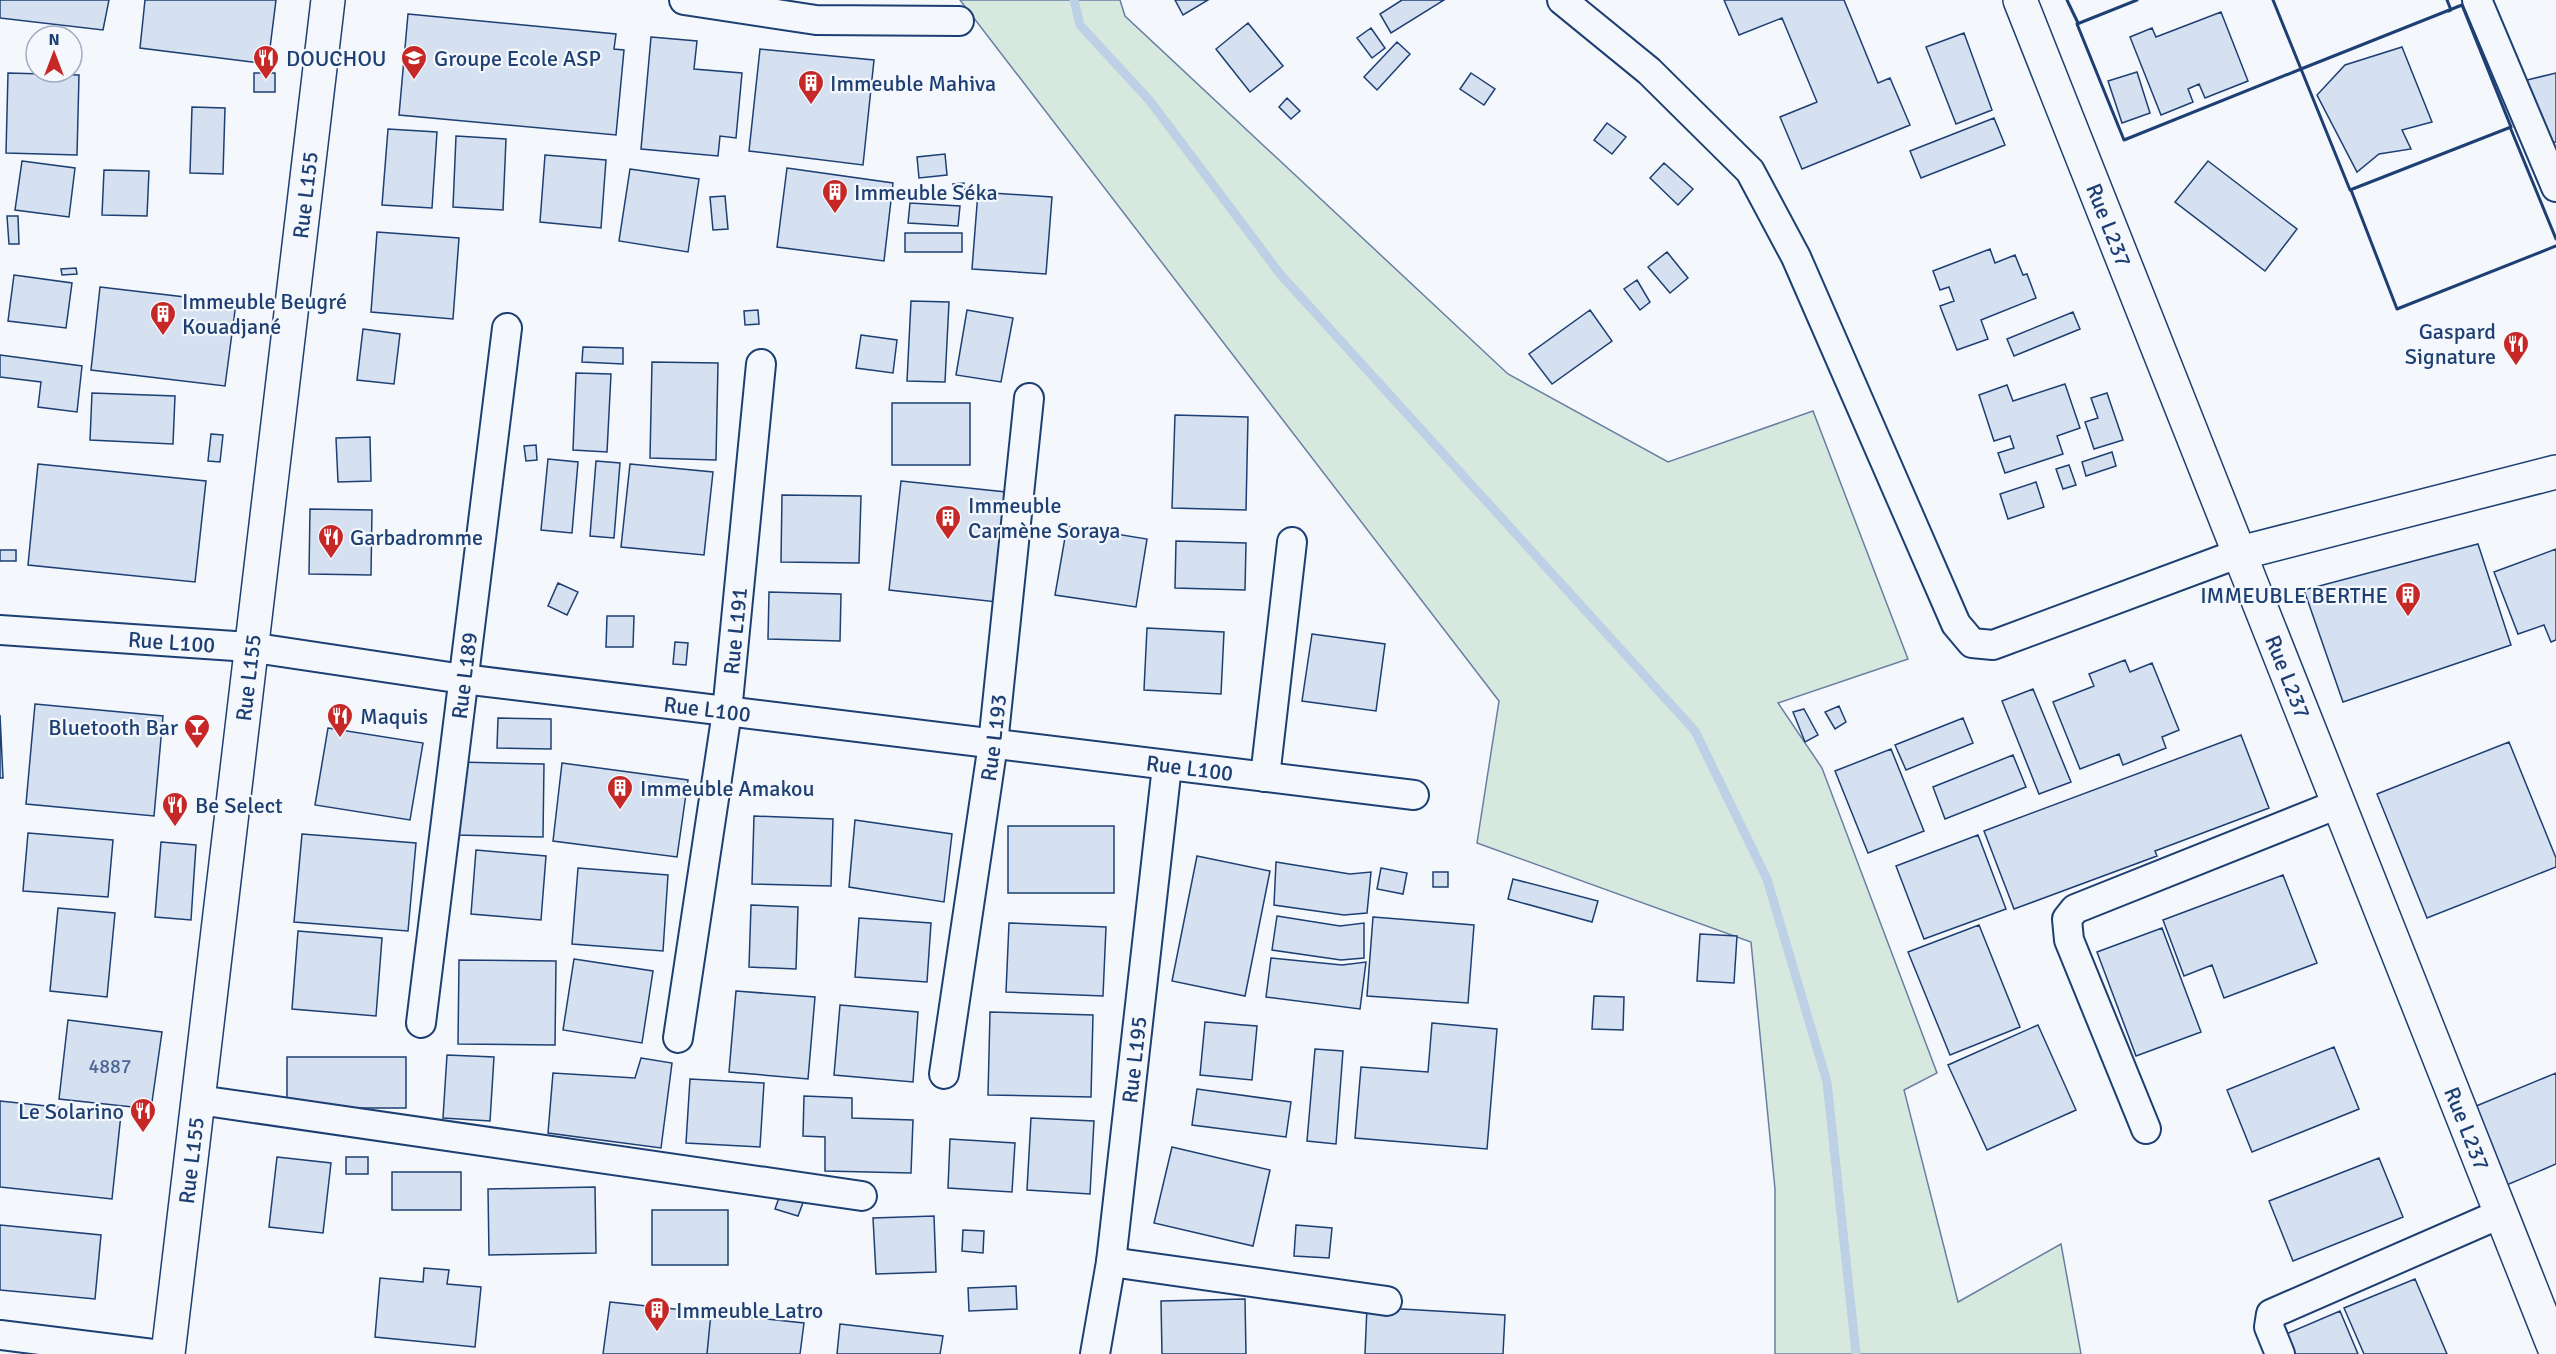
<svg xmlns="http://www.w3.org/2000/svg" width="2556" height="1354" font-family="Signika,sans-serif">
	<rect width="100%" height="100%" fill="#f4f7fb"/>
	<path fill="#d7e8df" stroke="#687fa3" stroke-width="1.5" d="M960,0H1120L1125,16L1508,374L1668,462L1813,411L1908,659L1778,703L1822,768L1937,1073L1904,1090L1958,1302L2061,1244L2081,1354H1775V1189L1751,942L1477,843L1499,701Z"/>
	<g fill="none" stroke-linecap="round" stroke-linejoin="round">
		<path stroke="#bed0e5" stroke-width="9" d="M1074,0L1080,25L1150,101L1280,274L1695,731L1767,879L1827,1082L1856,1354"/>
	</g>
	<path fill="#d5e0f0" stroke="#1d3f73" stroke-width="1.5" d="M0,0H109L103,30L0,18Z
		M145,0H276L268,64L140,48Z
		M1175,0H1208L1183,15Z
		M1402,0H1444L1391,33L1380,14Z
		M1724,0H1844L1878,83L1890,78L1910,125L1802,169L1780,117L1817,102L1782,18L1739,35Z
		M2221,12L2248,81L2205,98L2199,84L2188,89L2193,102L2161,115L2130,37L2152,28L2156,37Z
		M408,14L616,34L614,49L624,50L616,135L399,115Z
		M1248,23L1283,66L1250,92L1216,49Z
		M1371,28L1385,48L1372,58L1357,38Z
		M1964,33L1992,110L1956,124L1926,47Z
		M651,37L697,41L694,69L742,73L736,138L720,136L718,156L641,149Z
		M1397,42L1410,54L1377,90L1364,77Z
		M2402,47L2432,122L2402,130L2411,149L2379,154L2357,172L2317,95L2345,65Z
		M760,49L874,60L863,165L749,151Z
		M2137,72L2150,113L2122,123L2108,81Z
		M8,73L79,75L77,155L6,153Z
		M254,73H275V92H254Z
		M1471,73L1495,89L1484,105L1460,89Z
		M2556,73V142L2540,146L2523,81Z
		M1287,98L1300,111L1291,119L1279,107Z
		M192,107L225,108L223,174L190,173Z
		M1994,118L2005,145L1921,178L1910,151Z
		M1607,123L1626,137L1612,154L1594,140Z
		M388,129L437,132L432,208L382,205Z
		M456,136L506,139L503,210L453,207Z
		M945,154L947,175L919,178L917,157Z
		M545,155L606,160L601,228L540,222Z
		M22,161L75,168L69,217L15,210Z
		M2208,161L2297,229L2265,271L2175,202Z
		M1664,163L1693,189L1678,205L1650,178Z
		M787,168L893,183L884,261L777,247Z
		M630,169L699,179L688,252L619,241Z
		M104,170L149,171L147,216L102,215Z
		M964,183L965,193L955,194L953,184Z
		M978,192L1052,197L1046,274L972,269Z
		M725,196L728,229L713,230L710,197Z
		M910,203L960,206L958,226L908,223Z
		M7,216H18L19,244H9Z
		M377,232L459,238L453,319L371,312Z
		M905,233H962V252H905Z
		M1990,249L1995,263L2015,255L2023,275L2027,274L2036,298L1981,320L1988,339L1957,350L1940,306L1954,301L1949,287L1940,290L1933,271Z
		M1667,252L1688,278L1670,293L1648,267Z
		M76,268L77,274L62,275L61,269Z
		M14,275L72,283L66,328L8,321Z
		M1637,280L1650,302L1640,310L1624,289Z
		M100,287L236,303L225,386L91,370Z
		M911,301L949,302L945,382L907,381Z
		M758,310L759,324L745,325L744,311Z
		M967,310L1013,318L1001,382L956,375Z
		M1590,310L1612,341L1552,384L1529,354Z
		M2073,312L2080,329L2014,356L2007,339Z
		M363,329L400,334L394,384L357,380Z
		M861,335L897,340L893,373L856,368Z
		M583,347L623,348V364L582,362Z
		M0,355L82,366L77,412L38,407L41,382L0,377Z
		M652,362L718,363L716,460L650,458Z
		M576,373L611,374L607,452L573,450Z
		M2065,384L2080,428L2057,436L2063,454L2005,473L1998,453L2014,448L2010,436L1994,441L1979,395L2007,385L2013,401Z
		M92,393L175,396L173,444L90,440Z
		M2107,393L2123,440L2094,449L2085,422L2098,418L2091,398Z
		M892,403H970V465H892Z
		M1175,415L1248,417L1246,510L1172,508Z
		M211,434L223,435L220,462L208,461Z
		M370,437L371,481L338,482L336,438Z
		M536,445L537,460L526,461L524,446Z
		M2112,452L2116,466L2086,476L2082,462Z
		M548,459L578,462L572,533L541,530Z
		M596,461L620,463L614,538L590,536Z
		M38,464L206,481L195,582L28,565Z
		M630,464L713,472L704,555L621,547Z
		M2069,465L2076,485L2063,489L2056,469Z
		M901,481L1006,492L997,602L889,590Z
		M2036,482L2044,507L2008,519L2000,494Z
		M782,495L861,496L859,563L781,562Z
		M310,509L372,510L371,575L309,574Z
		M1067,526L1147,539L1136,607L1055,595Z
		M1176,541L1246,543L1245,590L1175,588Z
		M2478,544L2511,645L2343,702L2304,590Z
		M2556,549V640L2551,642L2544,625L2518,634L2494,572Z
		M0,550H16V561H0Z
		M558,583L578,592L567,615L548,606Z
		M769,592L841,594L840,641L768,639Z
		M607,616H634L633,647H606Z
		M1147,628L1224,632L1221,694L1144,690Z
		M1312,634L1385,644L1376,711L1302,701Z
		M675,642L688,643L686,665L673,664Z
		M2125,660L2130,672L2152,663L2179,730L2162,737L2166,748L2123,765L2119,754L2080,769L2053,702L2094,686L2089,674Z
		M2033,689L2071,782L2039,794L2002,701Z
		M35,704L163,716L154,816L26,804Z
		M1839,706L1846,722L1835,729L1825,712Z
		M1804,709L1818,735L1805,742L1793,712Z
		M0,715L3,778H0Z
		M498,718L551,719V749L497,748Z
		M1963,718L1973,743L1906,770L1895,745Z
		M328,728L423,743L410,820L315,805Z
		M2241,735L2269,808L2155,851L2157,856L2014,909L1984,831Z
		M2509,742L2556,858V867L2427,918L2377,794Z
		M1891,749L1924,831L1868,853L1835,771Z
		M2013,755L2026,787L1945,819L1933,787Z
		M457,762L544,764L543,837L455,835Z
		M562,763L688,780L677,857L553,841Z
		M754,816L833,819L831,886L752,884Z
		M855,820L952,834L944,902L849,887Z
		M1008,826H1114V893H1008Z
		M28,833L113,840L108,897L23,891Z
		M302,834L416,843L408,931L294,922Z
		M1978,835L2006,909L1924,939L1896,866Z
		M161,842L196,845L191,920L155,917Z
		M476,850L546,856L541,920L471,914Z
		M1197,856L1270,871L1245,996L1172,981Z
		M1276,862L1350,874L1371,872L1367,913L1344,915L1274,905Z
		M578,868L668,875L663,951L572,944Z
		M1381,868L1407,873L1403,894L1377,889Z
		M1433,872H1448V887H1433Z
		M2283,875L2317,963L2224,998L2212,965L2184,976L2163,920Z
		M1513,879L1598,901L1592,922L1508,899Z
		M751,905L798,907L796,969L749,967Z
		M58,908L115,913L107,997L50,991Z
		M1277,916L1340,926L1364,923V958L1341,960L1272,950Z
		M1373,917L1474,925L1468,1003L1367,996Z
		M859,918L931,923L927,982L855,977Z
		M1009,923L1106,927L1103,996L1006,992Z
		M1979,925L2020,1027L1950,1055L1908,952Z
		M2162,928L2201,1032L2136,1056L2097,952Z
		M298,931L382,938L376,1016L292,1009Z
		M1700,934L1737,936L1734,983L1697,981Z
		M1271,958L1342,965L1366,962L1360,1009L1266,997Z
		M574,959L653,971L642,1043L563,1030Z
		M459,960L556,961L555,1045L458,1044Z
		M736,991L815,997L808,1079L729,1072Z
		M1594,996L1624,997L1623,1030L1592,1029Z
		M840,1005L918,1012L913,1082L834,1075Z
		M990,1012L1093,1015L1091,1097L988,1095Z
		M68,1020L162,1032L151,1109L59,1099Z
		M1205,1022L1257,1026L1252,1080L1200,1075Z
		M1432,1023L1497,1029L1487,1149L1355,1138L1361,1067L1428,1072Z
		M2038,1025L2076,1110L1987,1150L1948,1065Z
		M2334,1047L2359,1109L2252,1152L2227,1090Z
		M1315,1049L1343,1051L1336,1144L1307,1141Z
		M447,1055L494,1057L490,1121L443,1118Z
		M287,1057H406V1108H287Z
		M641,1058L672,1063L661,1148L548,1133L553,1073L635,1078Z
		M2556,1073V1164L2502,1187L2469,1109Z
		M690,1079L764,1083L760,1147L686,1143Z
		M1197,1089L1291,1102L1286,1137L1192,1125Z
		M804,1096L852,1098V1118L913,1120L911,1173L825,1171V1137L803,1136Z
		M0,1101L121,1114L112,1199L0,1187Z
		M1031,1118L1094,1121L1090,1194L1027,1190Z
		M950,1139L1015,1143L1012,1192L948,1188Z
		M1172,1147L1270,1170L1253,1246L1154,1223Z
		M277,1157L331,1163L323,1233L269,1227Z
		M346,1157H368V1174H346Z
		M2379,1158L2403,1217L2293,1261L2269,1201Z
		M392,1172H461V1210H392Z
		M595,1187L596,1253L489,1255L488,1189Z
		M781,1192L804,1200L798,1216L775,1209Z
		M652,1210H728V1265H652Z
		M934,1216L936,1272L876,1274L873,1218Z
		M0,1225L101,1235L95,1299L0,1290Z
		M1296,1225L1332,1228L1329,1258L1294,1256Z
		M963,1230L984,1231L983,1253L962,1251Z
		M424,1268L449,1270L447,1284L481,1287L475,1347L375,1337L380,1278L423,1282Z
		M2415,1279L2447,1354H2364L2344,1308Z
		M1016,1286L1017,1309L969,1311L968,1288Z
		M1245,1299L1246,1354H1162L1161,1301Z
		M610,1302L711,1313L707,1354H603Z
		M1367,1307L1505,1315L1503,1354H1365Z
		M2340,1311L2358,1354H2295L2286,1334Z
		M711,1313L804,1323L800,1354H707Z
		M840,1324L943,1336L940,1354H837Z"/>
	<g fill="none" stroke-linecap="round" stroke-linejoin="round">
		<defs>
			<g id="minor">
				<path d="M684,0L816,20L959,21"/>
				<path d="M1562,0L1649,71L1750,171L1796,257L1956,624L1972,643L1993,645L2240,553"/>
				<path d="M2477,0L2556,187"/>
				<path id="s1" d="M0,630L249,647L463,679L1414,795"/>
				<path d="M1265,777L1292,542"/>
				<path id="s2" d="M421,1023L507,328"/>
				<path id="s3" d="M678,1038L727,712L761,364"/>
				<path id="s4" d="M944,1074L993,744L1029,398"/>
				<path d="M199,1100L862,1196"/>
				<path d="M2146,1129L2069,940L2067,919L2075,909L2338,804"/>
				<path d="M1111,1262L1387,1301"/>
				<path d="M0,1335L153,1354"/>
				<path id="s5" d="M1095,1354L1111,1262L1167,766"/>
				<path d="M2280,1354L2269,1327L2271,1314L2500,1214"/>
			</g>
			<g id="tertiary">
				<path id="s6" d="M2020,0L2556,1352"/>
				<path d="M2240,553L2556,472"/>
				<path id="s7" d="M168,1354L328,0"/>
			</g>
		</defs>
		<use href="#minor" stroke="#1d3f73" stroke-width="32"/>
		<use href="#tertiary" stroke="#1d3f73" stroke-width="36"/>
		<use href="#minor" stroke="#f4f7fb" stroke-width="28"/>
		<use href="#tertiary" stroke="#f4f7fb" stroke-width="33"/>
		<path stroke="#1d3f73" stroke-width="3" d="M2067,0L2078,23
			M2137,0L2077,24L2124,140L2301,69L2273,0
			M2447,0L2451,10L2449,11
			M2462,5L2511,127L2350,190L2301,69Z
			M2510,127L2556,239
			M2351,190L2397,309L2556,246"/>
	</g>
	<defs>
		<symbol id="restaurant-pin" viewBox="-11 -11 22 30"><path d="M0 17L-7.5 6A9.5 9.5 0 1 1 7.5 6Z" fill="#c62828" stroke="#f4f7fb"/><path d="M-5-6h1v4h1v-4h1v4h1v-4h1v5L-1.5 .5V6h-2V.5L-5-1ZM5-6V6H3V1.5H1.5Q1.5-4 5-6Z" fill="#fff"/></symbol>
		<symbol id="school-pin" viewBox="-11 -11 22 30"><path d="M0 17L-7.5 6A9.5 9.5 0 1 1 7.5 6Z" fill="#c62828" stroke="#f4f7fb"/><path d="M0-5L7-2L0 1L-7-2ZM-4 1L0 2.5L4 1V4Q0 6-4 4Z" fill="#fff"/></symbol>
		<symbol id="building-pin" viewBox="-11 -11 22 30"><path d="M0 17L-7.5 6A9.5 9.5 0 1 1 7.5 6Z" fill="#c62828" stroke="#f4f7fb"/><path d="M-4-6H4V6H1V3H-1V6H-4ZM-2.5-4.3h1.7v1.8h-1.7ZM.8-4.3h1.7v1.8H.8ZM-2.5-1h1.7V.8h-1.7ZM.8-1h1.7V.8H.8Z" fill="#fff"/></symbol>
		<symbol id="bar-pin" viewBox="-11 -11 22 30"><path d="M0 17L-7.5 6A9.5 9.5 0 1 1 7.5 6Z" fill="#c62828" stroke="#f4f7fb"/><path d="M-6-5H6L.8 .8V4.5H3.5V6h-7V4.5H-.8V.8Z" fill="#fff"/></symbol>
	</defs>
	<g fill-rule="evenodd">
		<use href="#restaurant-pin" x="251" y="43" width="30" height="40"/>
		<use href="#school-pin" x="399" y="43" width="30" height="40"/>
		<use href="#building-pin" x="796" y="68" width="30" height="40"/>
		<use href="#building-pin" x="820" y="177" width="30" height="40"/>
		<use href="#building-pin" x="148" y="299" width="30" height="40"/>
		<use href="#restaurant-pin" x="2501" y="329" width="30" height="40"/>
		<use href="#building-pin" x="933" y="503" width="30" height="40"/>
		<use href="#restaurant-pin" x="316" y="522" width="30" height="40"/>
		<use href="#building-pin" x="2393" y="580" width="30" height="40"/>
		<use href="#restaurant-pin" x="325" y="701" width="30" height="40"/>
		<use href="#bar-pin" x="182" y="712" width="30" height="40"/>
		<use href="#building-pin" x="605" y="773" width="30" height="40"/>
		<use href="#restaurant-pin" x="160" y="790" width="30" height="40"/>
		<use href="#restaurant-pin" x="128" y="1096" width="30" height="40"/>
		<use href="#building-pin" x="642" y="1295" width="30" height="40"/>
	</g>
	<g text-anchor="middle" stroke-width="4.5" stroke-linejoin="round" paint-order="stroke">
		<g font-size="20" fill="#4b6792">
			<text x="110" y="1073">4887</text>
		</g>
		<g font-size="22" fill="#1d3f73" stroke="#f4f7fb" text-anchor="start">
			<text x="286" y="66">DOUCHOU</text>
			<text x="434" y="66">Groupe Ecole ASP</text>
			<text x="830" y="91">Immeuble Mahiva</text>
			<text x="854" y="200">Immeuble Séka</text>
			<text x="182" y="309">Immeuble Beugré<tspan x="182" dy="25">Kouadjané</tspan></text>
			<text x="2496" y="339" text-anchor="end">Gaspard<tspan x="2496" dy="25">Signature</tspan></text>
			<text x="968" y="513">Immeuble<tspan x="968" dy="25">Carmène Soraya</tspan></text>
			<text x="350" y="545">Garbadromme</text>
			<text x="2388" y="603" text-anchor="end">IMMEUBLE BERTHE</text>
			<text x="360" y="724">Maquis</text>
			<text x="178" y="735" text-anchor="end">Bluetooth Bar</text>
			<text x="640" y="796">Immeuble Amakou</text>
			<text x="195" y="813">Be Select</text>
			<text x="124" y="1119" text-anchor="end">Le Solarino</text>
			<text x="676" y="1318">Immeuble Latro</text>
		</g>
		<g font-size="22" fill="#1d3f73" stroke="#f4f7fb">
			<text dy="8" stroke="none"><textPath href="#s7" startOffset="1167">Rue L155</textPath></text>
			<text dy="8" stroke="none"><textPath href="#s6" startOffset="242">Rue L237</textPath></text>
			<text dy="8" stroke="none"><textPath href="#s3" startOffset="411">Rue L191</textPath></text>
			<text dy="8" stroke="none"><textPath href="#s1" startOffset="172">Rue L100</textPath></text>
			<text dy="8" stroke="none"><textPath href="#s2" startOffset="350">Rue L189</textPath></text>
			<text dy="8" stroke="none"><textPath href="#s6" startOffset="728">Rue L237</textPath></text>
			<text dy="8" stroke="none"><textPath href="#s7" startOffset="681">Rue L155</textPath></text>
			<text dy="8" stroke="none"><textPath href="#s1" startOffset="712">Rue L100</textPath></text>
			<text dy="8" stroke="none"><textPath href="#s4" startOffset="340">Rue L193</textPath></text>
			<text dy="8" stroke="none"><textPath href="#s1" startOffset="1198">Rue L100</textPath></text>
			<text dy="8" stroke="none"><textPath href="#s5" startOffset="297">Rue L195</textPath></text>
			<text dy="8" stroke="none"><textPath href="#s6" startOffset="1214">Rue L237</textPath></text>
			<text dy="8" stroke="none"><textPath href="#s7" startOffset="195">Rue L155</textPath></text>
		</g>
	</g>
	<g transform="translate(54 54)"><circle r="28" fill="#f4f7fb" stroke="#9eadc5" stroke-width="1.5"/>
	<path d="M0-4.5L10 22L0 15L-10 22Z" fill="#c62828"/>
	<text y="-9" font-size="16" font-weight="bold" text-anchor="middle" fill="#1d3f73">N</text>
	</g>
</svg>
